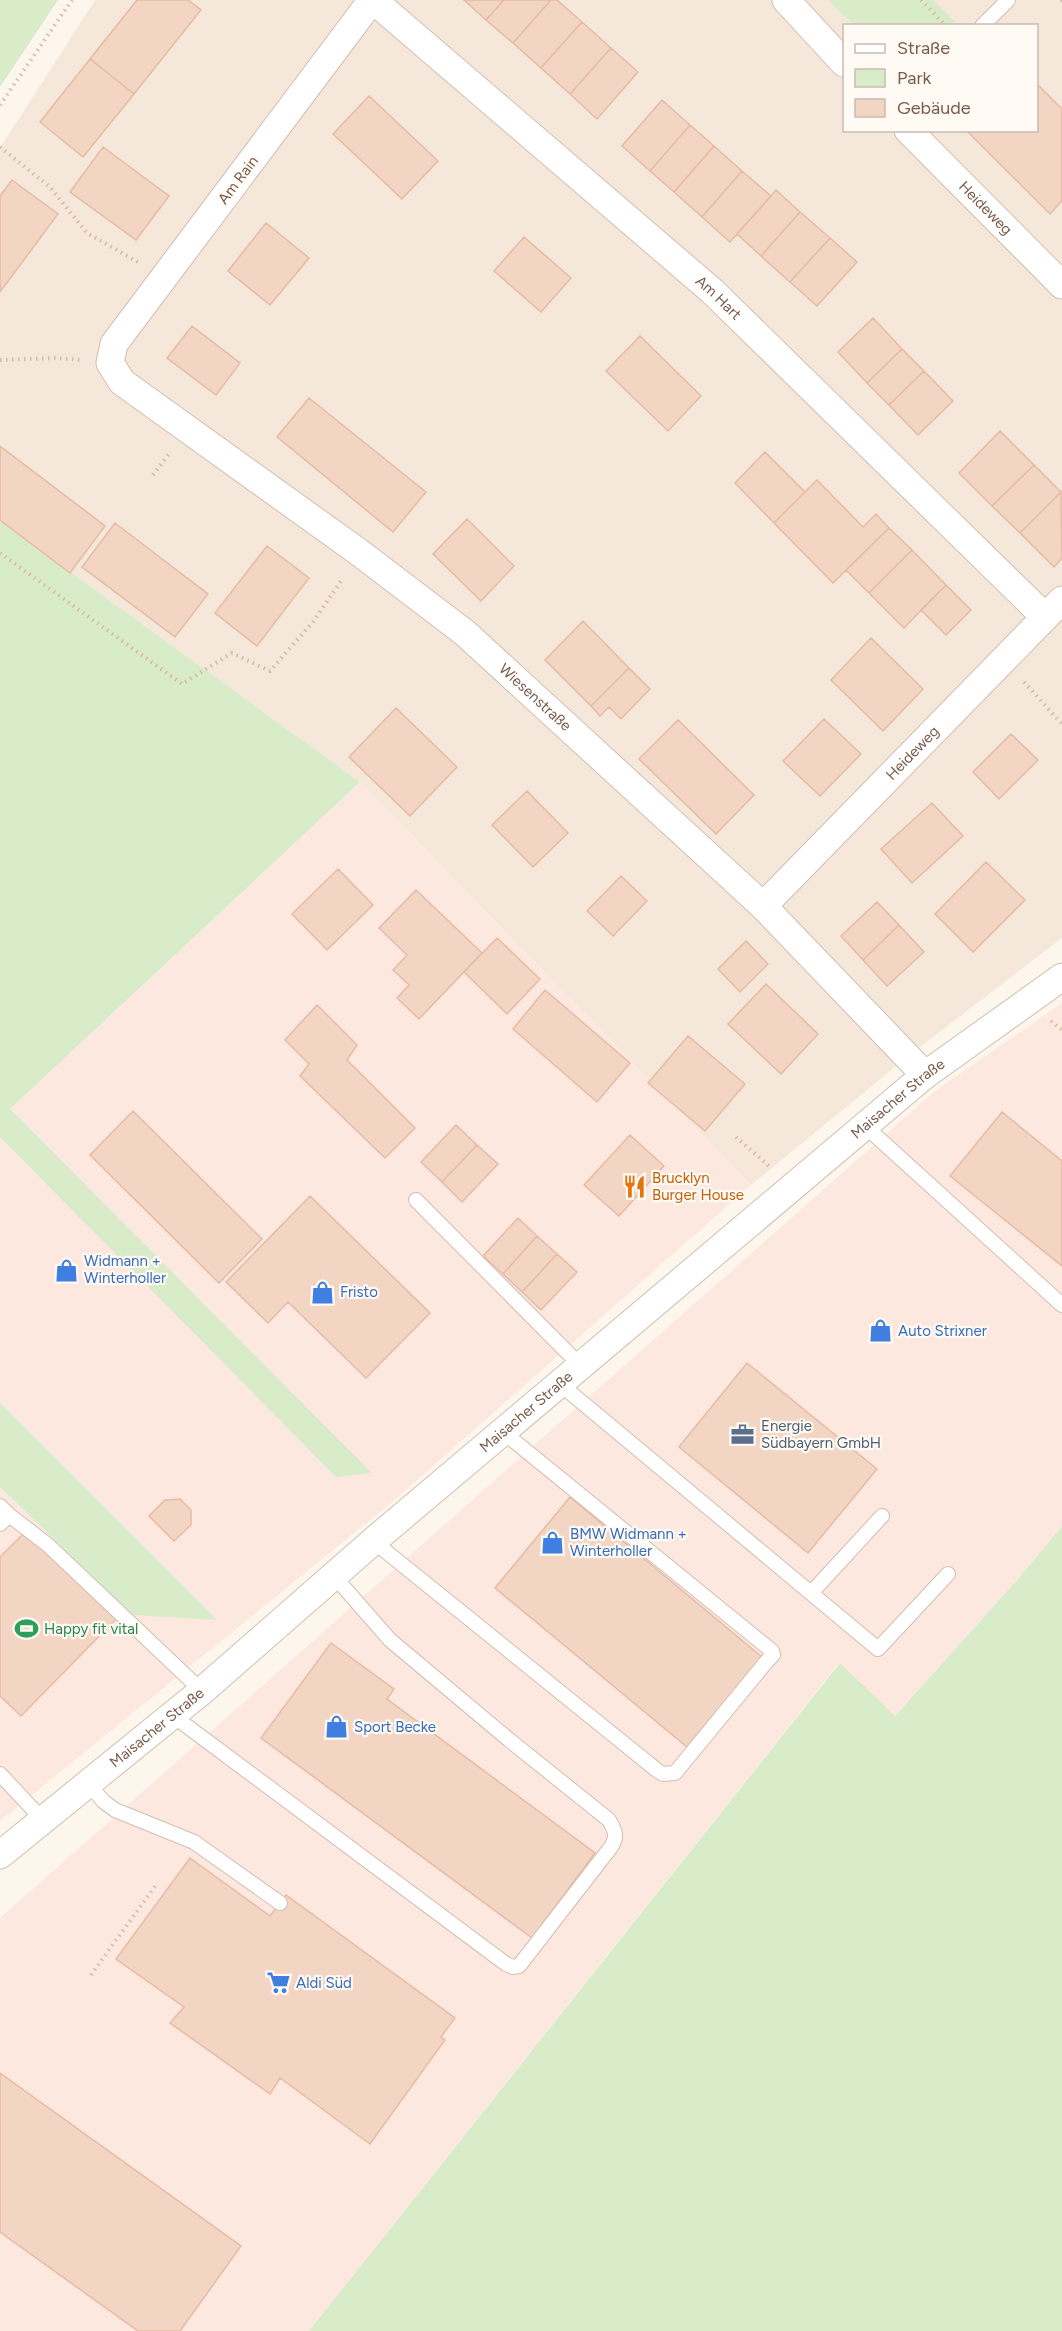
<svg xmlns="http://www.w3.org/2000/svg" width="1062" height="2331" font-family="Figtree,sans-serif">
	<rect width="100%" height="100%" fill="#fdf6ec"/>
	<path fill="#f5e8da" fill-rule="evenodd" d="M95,0H1062V938L911,1054L751,1185L360,782L0,521V148ZM844,26H1036V130H844Z"/>
	<path fill="#fde8e0" d="M360,782L751,1185L397,1498L0,1821V1121L10,1109Z
		M1062,1003V1526L1018,1579L895,1716L839,1663L309,2331H0V1918L936,1090Z"/>
	<path fill="#d8ecc9" d="M0,0H58L0,87Z
		M828,0H933L954,21L950,26L854,25Z
		M0,521L360,782L10,1109L372,1473L336,1477L0,1137Z
		M0,1403L217,1620L133,1615L0,1487Z
		M1062,1526V2331H309L840,1663L895,1716L1018,1579Z"/>
	<path fill="#f3d5c3" stroke="#e6bba3" stroke-width="1.5" d="M137,0H188L201,10L134,94L90,59Z
		M464,0H504L486,20Z
		M504,0H551L513,43L486,20Z
		M551,0H557L582,22L541,68L513,43Z
		M582,22L611,48L570,94L541,68Z
		M611,48L638,72L597,119L570,94Z
		M90,59L134,94L83,157L40,122Z
		M1036,83L1062,109V201L1050,214L966,130H1036Z
		M369,96L438,161L402,199L333,134Z
		M662,100L690,125L650,171L622,146Z
		M690,125L714,146L674,192L650,171Z
		M714,146L742,171L702,217L674,192Z
		M103,147L169,196L136,240L70,192Z
		M742,171L771,196L730,242L702,217Z
		M12,180L58,214L0,292V196Z
		M776,190L800,212L761,256L737,234Z
		M800,212L830,238L790,282L761,256Z
		M266,223L309,258L270,305L228,271Z
		M524,237L571,278L541,312L494,271Z
		M830,238L857,262L817,306L790,282Z
		M873,318L902,349L867,383L838,352Z
		M192,326L240,363L216,395L167,358Z
		M640,336L701,396L668,431L606,371Z
		M902,349L924,371L889,405L867,383Z
		M924,371L953,401L918,435L889,405Z
		M309,398L426,492L393,532L277,437Z
		M1000,431L1034,465L992,506L959,473Z
		M0,446L105,526L70,573L0,520Z
		M765,452L805,492L774,523L735,483Z
		M1034,465L1061,492L1020,533L992,506Z
		M817,480L863,527L876,514L889,528L833,583L774,523Z
		M1061,492L1062,558L1054,567L1020,533Z
		M467,519L514,566L481,601L433,554Z
		M115,523L208,594L175,637L82,567Z
		M889,528L912,550L869,593L846,570Z
		M267,546L309,578L257,646L215,613Z
		M912,550L946,585L904,628L869,593Z
		M946,585L971,610L946,635L921,610Z
		M583,621L629,668L591,706L545,660Z
		M871,638L923,689L883,731L831,680Z
		M629,668L650,689L621,719L609,707L600,716L591,706Z
		M396,708L457,767L410,816L349,757Z
		M824,719L861,754L820,796L783,761Z
		M678,720L754,795L716,834L639,759Z
		M1011,734L1038,760L999,799L973,772Z
		M527,791L568,833L533,867L492,825Z
		M932,803L963,836L912,883L881,849Z
		M986,862L1025,900L973,952L935,914Z
		M338,869L373,905L327,950L292,914Z
		M621,876L647,901L613,936L587,911Z
		M416,890L482,953L419,1019L397,998L409,985L393,970L407,955L379,928Z
		M877,902L899,925L863,960L841,936Z
		M899,925L924,952L887,986L863,960Z
		M497,938L540,979L507,1014L464,972Z
		M746,941L768,964L740,992L718,969Z
		M766,984L818,1034L781,1074L728,1024Z
		M545,990L630,1063L597,1102L513,1029Z
		M317,1005L357,1045L347,1060L415,1128L385,1158L300,1076L309,1064L285,1040Z
		M688,1036L745,1084L705,1131L648,1083Z
		M133,1111L262,1239L219,1283L90,1155Z
		M1002,1112L1062,1161V1266L950,1176Z
		M456,1125L477,1145L442,1182L421,1162Z
		M630,1135L664,1166L619,1216L584,1185Z
		M477,1145L498,1164L462,1202L442,1182Z
		M310,1196L430,1313L366,1378L288,1302L268,1323L226,1282Z
		M518,1218L537,1236L503,1274L483,1256Z
		M537,1236L557,1254L522,1292L503,1274Z
		M557,1254L577,1272L541,1310L522,1292Z
		M747,1363L877,1469L808,1553L679,1447Z
		M570,1497L762,1657L687,1747L495,1588Z
		M180,1499L191,1510V1525L174,1541L149,1516L165,1500Z
		M26,1531L116,1619L21,1716L0,1696V1557Z
		M331,1643L394,1689L387,1699L595,1853L532,1938L261,1738Z
		M190,1858L270,1916L286,1895L455,2018L441,2037L445,2040L370,2144L280,2078L270,2094L170,2023L184,2007L116,1959Z
		M0,2073L241,2246L180,2331H138L0,2232Z"/>
	<g fill="none" stroke-linecap="round" stroke-linejoin="round">
		<defs>
			<path id="service" d="M982,26L1008,0
				M865,1126L1062,1305
				M416,1200L581,1366
				M560,1384L878,1649L948,1574
				M0,1506L9,1515L0,1524
				M9,1515L48,1545L202,1691
				M373,1541L658,1771L663,1774L675,1773L767,1661L773,1655L772,1651L503,1432
				M812,1592L882,1516
				M172,1715L506,1964L513,1967L519,1966L611,1847C618,1837 615,1830 609,1820L508,1739L390,1640L334,1576
				M0,1774L43,1820
				M88,1783L103,1801L115,1810L194,1842L280,1903"/>
			<g id="minor">
				<path id="s1" d="M372,0L114,344L110,363L122,382L360,553L465,633L763,906L925,1075"/>
				<path id="s2" d="M373,0L712,291L1045,617"/>
				<path d="M786,0L844,63"/>
				<path id="s3" d="M908,130L1062,285"/>
				<path id="s4" d="M763,906L1062,600"/>
				<path id="s5" d="M0,1855L202,1691L378,1537L925,1075L1062,977"/>
			</g>
		</defs>
		<use href="#service" stroke="#d1beb0" stroke-width="16"/>
		<use href="#minor" stroke="#d1beb0" stroke-width="29"/>
		<path stroke="#d9b8a5" stroke-width="4" stroke-dasharray="1.5 4.5" stroke-linecap="butt" d="M921,0L946,26
			M1061,0L1062,1
			M0,105L72,0
			M0,147L50,187L87,233L138,262
			M0,360L55,358L80,360
			M153,475L169,454
			M0,553L182,684L232,653L270,671L313,622L343,578
			M1024,682L1062,724
			M1051,1021L1062,1030
			M736,1137L769,1166
			M91,1975L156,1885"/>
		<use href="#service" stroke="#fff" stroke-width="14"/>
		<use href="#minor" stroke="#fff" stroke-width="27"/>
	</g>
	<defs>
		<symbol id="restaurant-bare" viewBox="-9 -9 18 18"><path d="M-5-6h1v4h1v-4h1v4h1v-4h1v5L-1.5 .5V6h-2V.5L-5-1ZM5-6V6H3V1.5H1.5Q1.5-4 5-6Z" fill="#e8710a" stroke="#fffaf3" stroke-width="2.5" paint-order="stroke"/></symbol>
		<symbol id="shop-bare" viewBox="-9 -9 18 18"><path d="M-5-2.5h2.3a2.7 3.5 0 0 1 5.4 0H5L5.5 6h-11ZM-1.5-2.5h3a1.5 2.3 0 0 0-3 0Z" fill="#3f7fe0" stroke="#fffaf3" stroke-width="2.5" paint-order="stroke"/></symbol>
		<symbol id="office-bare" viewBox="-9 -9 18 18"><path d="M-6-3h4V-5.5h4V-3h4V5H-6ZM-1-4.5V-3h2v-1.5ZM-6 0V1H6V0Z" fill="#5c6f8a" stroke="#fffaf3" stroke-width="2.5" paint-order="stroke"/></symbol>
		<symbol id="stadium-bare" viewBox="-9 -9 18 18"><path d="M0-5a6.5 5 0 1 0 0 10a6.5 5 0 1 0 0-10ZM-3.5-1.8h7v3.6h-7Z" fill="#2e9e5b" stroke="#fffaf3" stroke-width="2.5" paint-order="stroke"/></symbol>
		<symbol id="supermarket-bare" viewBox="-9 -9 18 18"><path d="M-6-5.5h2.5l.6 2H6L4.5 2H-2.5L-4.4-4H-6ZM-1.5 3.2a1.3 1.3 0 1 0 .1 0ZM3 3.2a1.3 1.3 0 1 0 .1 0Z" fill="#3f7fe0" stroke="#fffaf3" stroke-width="2.5" paint-order="stroke"/></symbol>
	</defs>
	<g fill-rule="evenodd">
		<use href="#restaurant-bare" x="618" y="1170" width="33" height="33"/>
		<use href="#shop-bare" x="50" y="1254" width="33" height="33"/>
		<use href="#shop-bare" x="306" y="1276" width="33" height="33"/>
		<use href="#shop-bare" x="864" y="1314" width="33" height="33"/>
		<use href="#office-bare" x="726" y="1418" width="33" height="33"/>
		<use href="#shop-bare" x="536" y="1526" width="33" height="33"/>
		<use href="#stadium-bare" x="10" y="1612" width="33" height="33"/>
		<use href="#shop-bare" x="320" y="1710" width="33" height="33"/>
		<use href="#supermarket-bare" x="262" y="1966" width="33" height="33"/>
	</g>
	<g text-anchor="middle" stroke-width="4.5" stroke-linejoin="round" paint-order="stroke">
		<g font-size="15" fill="#7a5c4d" stroke="#fffaf3">
			<text transform="translate(238 180) rotate(-53)" y="5">Am Rain</text>
			<text dy="5" stroke="none"><textPath href="#s3" startOffset="110">Heideweg</textPath></text>
			<text dy="5" stroke="none"><textPath href="#s2" startOffset="456">Am Hart</textPath></text>
			<text dy="5" stroke="none"><textPath href="#s1" startOffset="992">Wiesenstraße</textPath></text>
			<text dy="5" stroke="none"><textPath href="#s4" startOffset="214">Heideweg</textPath></text>
			<text dy="5" stroke="none"><textPath href="#s5" startOffset="1174">Maisacher Straße</textPath></text>
			<text dy="5" stroke="none"><textPath href="#s5" startOffset="688">Maisacher Straße</textPath></text>
			<text dy="5" stroke="none"><textPath href="#s5" startOffset="202">Maisacher Straße</textPath></text>
		</g>
		<g font-size="15" fill="#c56008" stroke="#fffaf3" text-anchor="start">
			<text x="652" y="1183">Brucklyn<tspan x="652" dy="17">Burger House</tspan></text>
		</g>
		<g font-size="15" fill="#366cbe" stroke="#fffaf3" text-anchor="start">
			<text x="84" y="1266">Widmann +<tspan x="84" dy="17">Winterholler</tspan></text>
			<text x="340" y="1297">Fristo</text>
			<text x="898" y="1336">Auto Strixner</text>
			<text x="570" y="1539">BMW Widmann +<tspan x="570" dy="17">Winterholler</tspan></text>
			<text x="354" y="1732">Sport Becke</text>
			<text x="296" y="1988">Aldi Süd</text>
		</g>
		<g font-size="15" fill="#4e5e75" stroke="#fffaf3" text-anchor="start">
			<text x="761" y="1431">Energie<tspan x="761" dy="17">Südbayern GmbH</tspan></text>
		</g>
		<g font-size="15" fill="#27864d" stroke="#fffaf3" text-anchor="start">
			<text x="44" y="1634">Happy fit vital</text>
		</g>
	</g>
	<rect x="843" y="24" width="195" height="108" fill="#fffaf3" stroke="#cabbb1" stroke-width="1.5"/>
	<rect x="855" y="44" width="30" height="9" fill="#ffffff" stroke="#cabbb1" stroke-width="1.5"/>
	<text x="897" y="54" font-size="18" fill="#7a5c4d">Straße</text>
	<rect x="855" y="69" width="30" height="18" fill="#d8ecc9" stroke="#cabbb1" stroke-width="1.5"/>
	<text x="897" y="84" font-size="18" fill="#7a5c4d">Park</text>
	<rect x="855" y="99" width="30" height="18" fill="#f3d5c3" stroke="#cabbb1" stroke-width="1.5"/>
	<text x="897" y="114" font-size="18" fill="#7a5c4d">Gebäude</text>
</svg>
